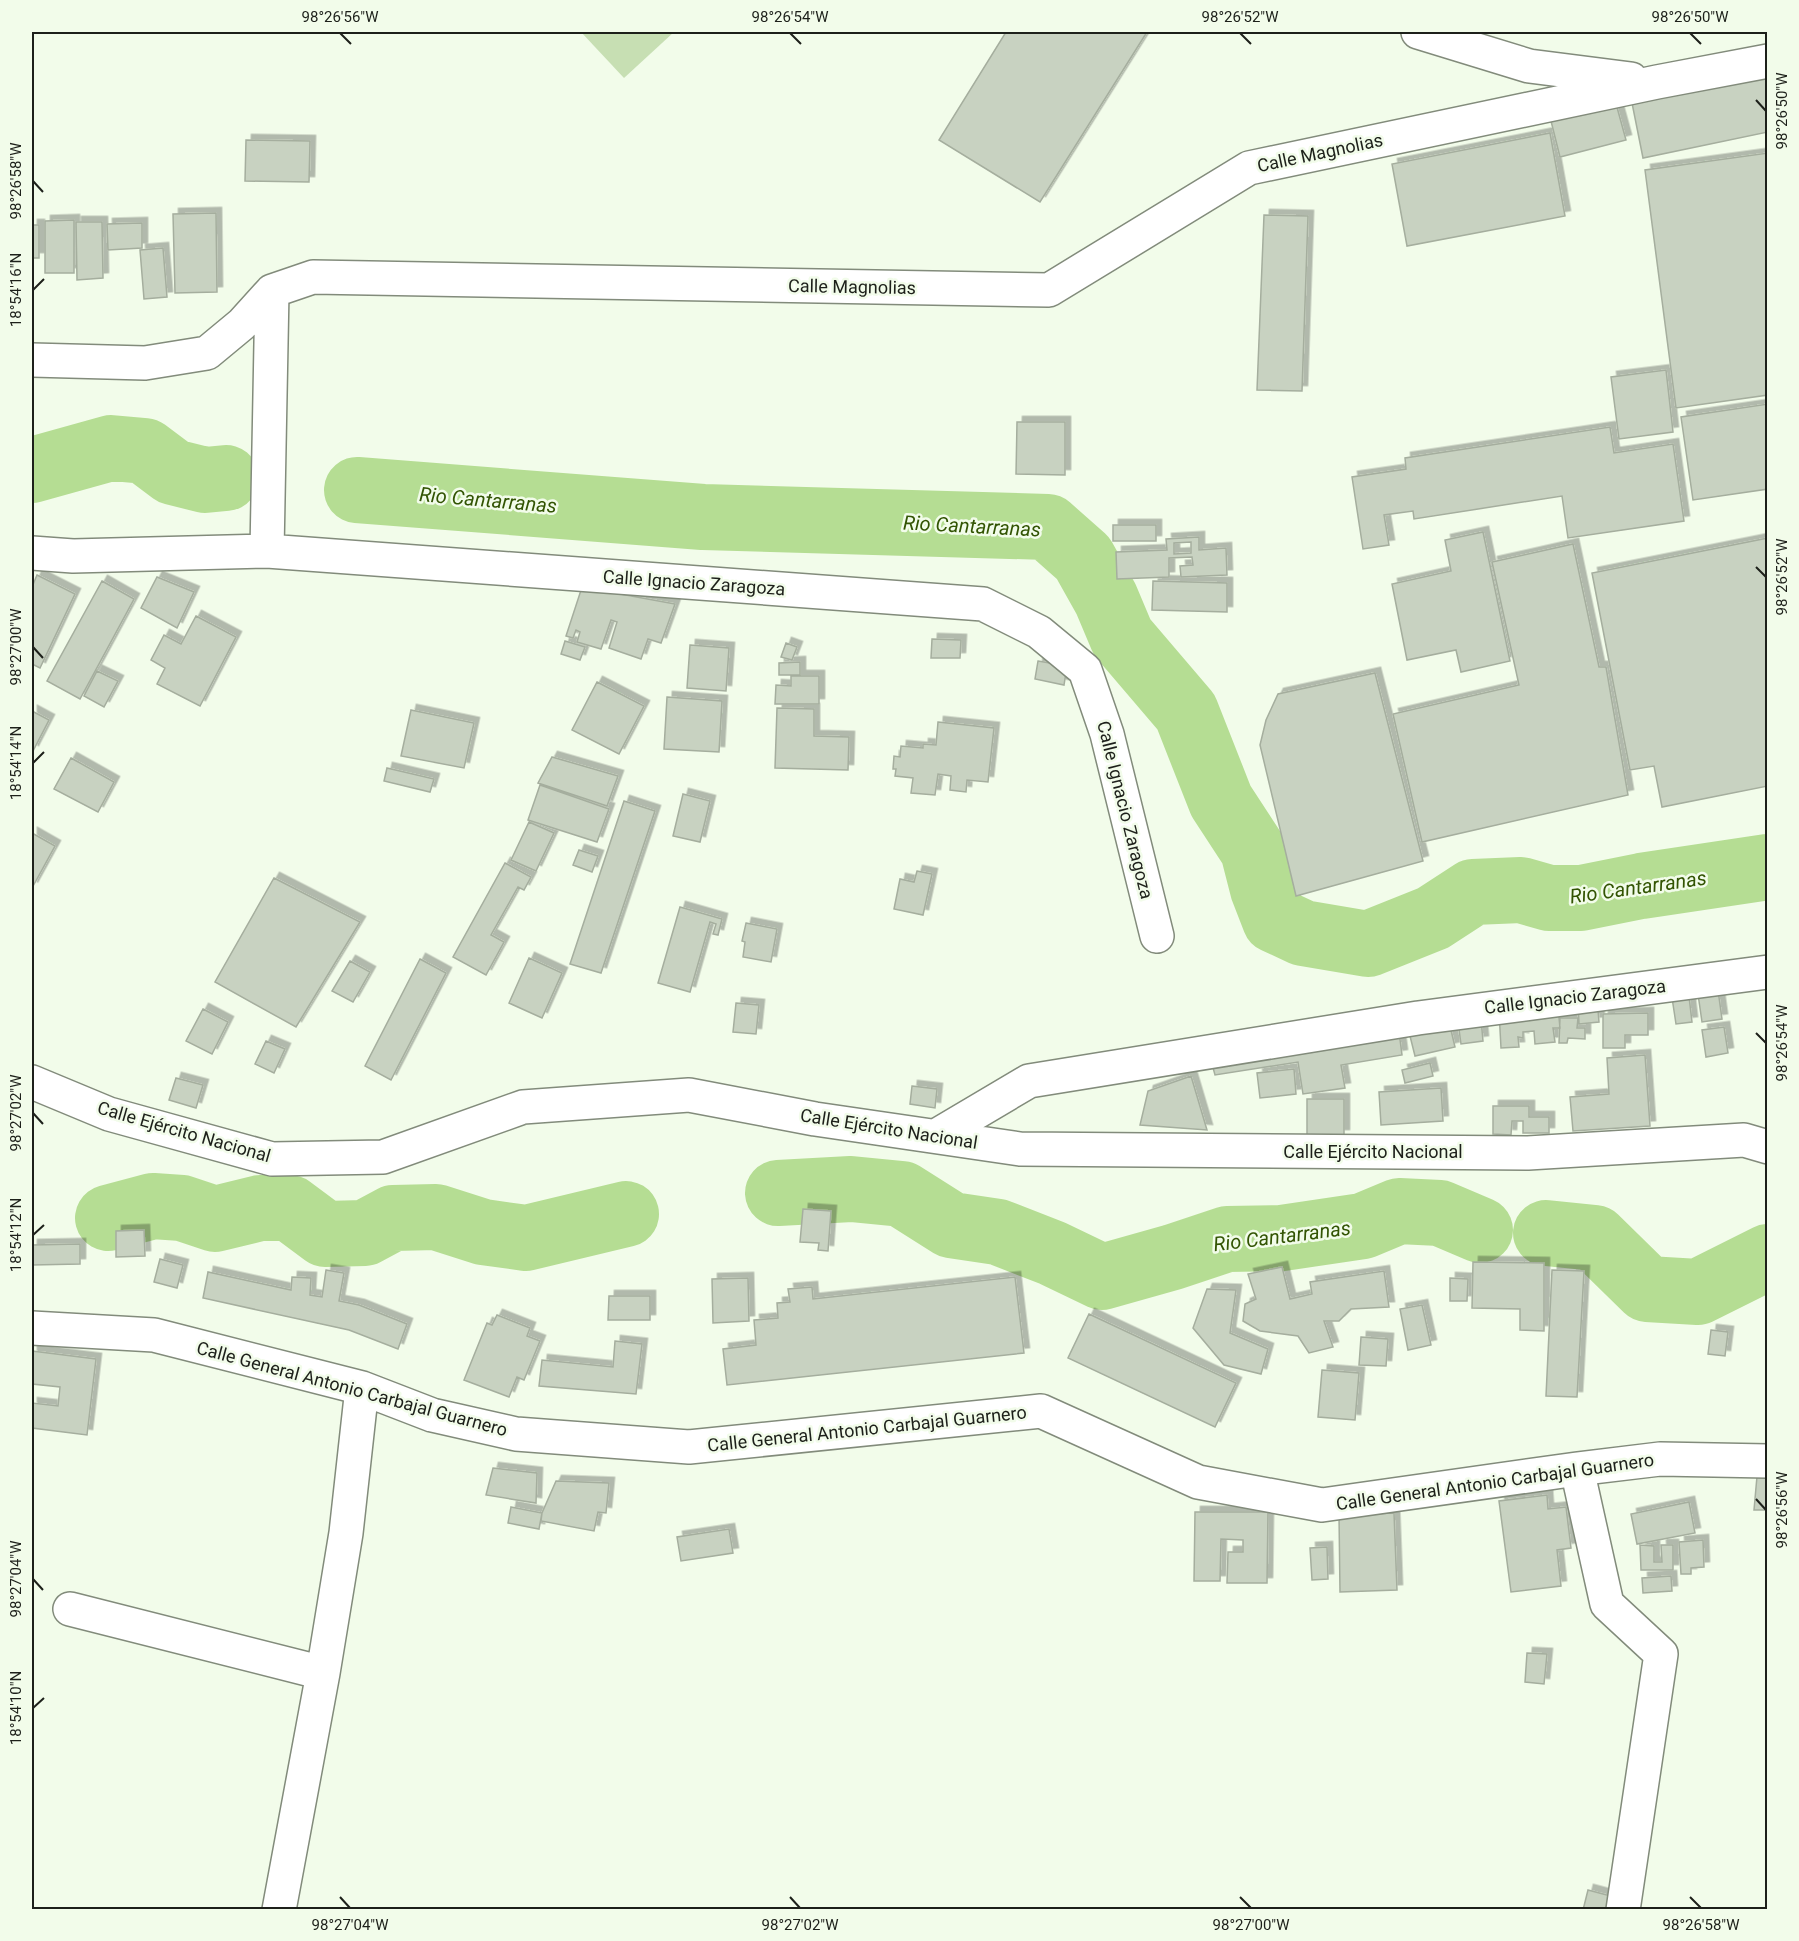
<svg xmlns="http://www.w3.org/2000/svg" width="1799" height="1941" font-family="Roboto,sans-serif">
	<defs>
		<filter id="shadow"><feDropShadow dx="5.5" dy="-5.5" stdDeviation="0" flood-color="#0004"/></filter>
	</defs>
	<rect width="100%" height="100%" fill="#f2fcea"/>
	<path fill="#c7dfb3" d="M581,32H674L624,78Z"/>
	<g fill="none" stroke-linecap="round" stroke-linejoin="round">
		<path stroke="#b5dd93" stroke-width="66" d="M32,470L111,448L145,451L173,472L205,480L226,478
			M357,490L703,517L1048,527L1083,558L1106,599L1122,637L1186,712L1221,801L1253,850L1263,889L1275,920L1303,933L1368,944L1433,918L1473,892L1521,890L1549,898H1581L1641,886L1768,867
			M778,1193L851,1189L902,1194L951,1225L998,1232L1052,1253L1102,1277L1173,1257L1227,1239L1282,1238L1363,1226L1399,1211L1440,1213L1480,1230
			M108,1218L153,1206L182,1208L215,1219L260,1208H290L325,1234L365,1233L393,1218L436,1217L483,1232L526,1238L626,1214
			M1546,1233L1595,1238L1647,1289L1698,1292L1768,1257"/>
	</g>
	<path fill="#c8d2c1" stroke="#a5ae9e" stroke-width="1.5" fill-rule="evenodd" filter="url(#shadow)" d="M1006,32H1147L1040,202L939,140Z
		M1768,75V132L1643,158L1632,103Z
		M1615,100L1626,140L1560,157L1550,117Z
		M1550,133L1565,216L1407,246L1392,164Z
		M246,140L310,141L309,182L245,181Z
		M1768,153V395L1676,408L1645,170Z
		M216,213L217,292L175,293L173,214Z
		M1264,215L1308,216L1302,391L1257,390Z
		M74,220V273H45V221Z
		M76,222H102L103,278L77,280Z
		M142,223V248L108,250L107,224Z
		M32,225H39V258H32Z
		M163,248L167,297L144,299L140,250Z
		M1666,370L1673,432L1619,439L1611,377Z
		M1768,404V489L1693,500L1681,417Z
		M1017,422H1065V475L1016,474Z
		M1610,427L1614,453L1673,444L1684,521L1568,538L1562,496L1414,519L1413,511L1384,515L1389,545L1363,549L1352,477L1406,469L1405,458Z
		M1113,525H1156V541H1113Z
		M1483,532L1510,661L1461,672L1456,650L1407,660L1392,584L1451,571L1445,540Z
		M1199,537V550L1226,548L1227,575L1181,577L1180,566L1193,565L1192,557L1169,558V577L1117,579L1116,552L1167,550L1166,539ZM1191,542V553L1174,554V543Z
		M1768,538V786L1662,807L1654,766L1630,770L1592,573Z
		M1573,544L1599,667H1606L1628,795L1422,842L1393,714L1519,685L1492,562Z
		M37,575L75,594L40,668L32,664V587Z
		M157,577L194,592L177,628L141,608Z
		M102,581L134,599L80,699L47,681Z
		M1153,581L1227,583V612L1152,610Z
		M582,587L675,604L661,643L648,639L641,659L609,648L617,622L611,620L601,649L577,642L580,632L576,630L573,638L566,636Z
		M196,616L236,637L200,706L157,684L165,668L151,660L164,635L181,644Z
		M932,639L961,640L960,658H931Z
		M565,641L585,647L580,660L561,654Z
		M786,643L797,647L792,660L781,657Z
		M690,645L729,648L726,691L687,688Z
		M1038,661L1067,666L1064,685L1035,679Z
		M800,662V675H779V663Z
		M97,671L118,681L104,707L84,696Z
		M1375,673L1423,861L1296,896L1260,745L1266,720L1278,694Z
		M791,676H819V704H775L776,685L791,686Z
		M597,682L644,706L619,754L572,730Z
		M667,697L722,701L719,752L664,749Z
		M777,708L814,709V736L849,737L848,770L775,768Z
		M411,710L474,723L464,768L401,756Z
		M32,711L49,720L33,751L32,750Z
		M938,722L994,728L988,782L967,780L966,792L950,790L951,776L938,774L935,795L911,793L913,778L895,776L896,769H893L894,756L900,757L901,746L923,748V744L936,745Z
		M552,757L618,776L607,806L538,783Z
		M71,758L114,782L98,812L54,789Z
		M387,768L434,779L430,792L384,781Z
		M540,785L609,809L597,842L528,820Z
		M683,794L710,801L700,842L673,836Z
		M624,801L655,811L601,973L570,964Z
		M529,822L554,833L536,871L511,860Z
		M32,833L55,846L32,888Z
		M579,850L598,856L592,872L573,865Z
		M505,863L531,877L524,890L518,887L491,935L504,942L486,975L453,957Z
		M917,871L932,874L923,915L894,909L900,879L914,882Z
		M274,878L360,922L296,1027L215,982Z
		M680,907L722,919L718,935L713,934L716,924L710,922L690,992L658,983Z
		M746,923L777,929L771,962L743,957L745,942L742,941Z
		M529,958L562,973L542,1018L509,1003Z
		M420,959L446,973L391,1080L365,1066Z
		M350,961L370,972L353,1002L332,991Z
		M1717,983L1722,1019L1702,1022L1697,987Z
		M1688,988L1692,1022L1676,1024L1671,991Z
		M1578,1001L1598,1010L1599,1022L1579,1024Z
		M736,1003L759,1005L756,1034L733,1032Z
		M1558,1007L1560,1028H1553L1555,1042L1535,1044L1534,1031L1523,1032V1038L1518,1037L1519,1047L1501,1048L1499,1011Z
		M203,1009L228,1022L212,1054L186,1041Z
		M1648,1013V1035H1625V1048H1603V1014Z
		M1560,1018H1578L1577,1028H1585V1039L1568,1038L1567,1043H1559Z
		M1481,1019L1483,1041L1461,1044L1458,1022Z
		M1450,1026L1455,1047L1415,1056L1410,1036Z
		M1724,1027L1728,1053L1706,1057L1702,1030Z
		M1399,1032L1402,1055L1341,1065L1345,1088L1303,1094L1298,1062L1215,1075L1212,1064Z
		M266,1041L285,1049L274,1073L255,1064Z
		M1645,1055L1650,1126L1573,1131L1570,1097L1609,1094L1607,1058Z
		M1430,1063L1433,1076L1405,1083L1402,1070Z
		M1294,1069L1296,1094L1260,1098L1257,1073Z
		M1191,1076L1207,1130L1140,1125L1148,1091Z
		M176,1078L203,1085L196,1108L169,1100Z
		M912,1086L937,1089L935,1108L910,1104Z
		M1441,1088L1443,1121L1381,1125L1379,1092Z
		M1307,1099H1344V1135H1307Z
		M1493,1106H1529V1117H1549V1133H1523V1121H1512L1511,1135L1493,1134Z
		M803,1209L831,1211L828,1251L818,1250L819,1243L800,1242Z
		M144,1230L145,1256L116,1257V1231Z
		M80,1244V1264L32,1265V1245Z
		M160,1259L183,1265L177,1288L154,1282Z
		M1473,1262L1544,1263V1331L1520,1330V1309L1472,1308Z
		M1282,1267L1290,1299L1312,1294L1310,1282L1384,1271L1389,1307L1351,1309L1339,1321H1324L1333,1347L1309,1353L1298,1336L1260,1331L1243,1321L1245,1304L1256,1299L1248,1274Z
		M326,1270L344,1273L339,1301L359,1305L407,1324L398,1349L349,1330L203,1298L208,1272L291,1290L292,1277L311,1278L310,1295L322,1297Z
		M1552,1270L1584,1271L1577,1397L1546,1396Z
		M1015,1277L1024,1353L727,1385L723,1349L756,1345L754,1320L778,1318L777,1303L790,1302L788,1289L812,1287L813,1299Z
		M748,1278L749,1321L713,1323L712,1279Z
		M1450,1278L1468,1279L1467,1301H1450Z
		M1207,1289L1236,1290L1230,1333L1268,1349L1261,1374L1224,1365L1193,1328Z
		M609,1296H650V1320H608Z
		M1422,1305L1431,1345L1408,1350L1400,1309Z
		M1089,1314L1236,1383L1215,1427L1068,1358Z
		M497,1315L530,1328L527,1336L540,1341L524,1380L517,1377L509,1397L464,1380L487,1323L492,1325Z
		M1711,1330L1728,1332L1725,1356L1708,1354Z
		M1361,1337L1388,1339L1386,1366L1359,1365Z
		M615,1341L642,1344L636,1394L539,1386L542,1360L613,1367Z
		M32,1351L96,1359L87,1435L32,1428V1403L58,1406L60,1387L32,1384Z
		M1322,1370L1359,1373L1355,1420L1318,1417Z
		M1758,1465L1768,1466V1510H1754Z
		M493,1468L537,1473L536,1503L486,1495Z
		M556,1481L609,1483L606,1513L598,1512L594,1531L541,1521L542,1513Z
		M1547,1495L1548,1509L1566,1507L1571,1548L1557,1550L1561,1586L1511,1592L1499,1501Z
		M1689,1502L1695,1533L1637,1544L1631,1514Z
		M511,1507L542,1513L539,1529L508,1523Z
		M1195,1512H1268L1267,1583H1227L1228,1552H1243V1540L1221,1539L1220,1581H1194Z
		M1394,1513L1397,1590L1340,1592L1339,1515Z
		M729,1529L733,1553L681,1561L677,1537Z
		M1703,1540L1704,1567L1691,1568V1574H1681L1679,1542Z
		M1640,1545L1654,1546V1562H1662L1661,1545H1673V1570H1641Z
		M1327,1547L1328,1579L1312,1580L1310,1548Z
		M1671,1576L1672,1591L1643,1593L1642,1578Z
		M1527,1653L1547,1654L1544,1684L1525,1682Z
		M1588,1890L1622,1899L1620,1910H1583Z"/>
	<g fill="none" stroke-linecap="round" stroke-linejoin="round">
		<defs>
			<path id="minor" d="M1418,32L1529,66L1631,79
				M32,360L145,363L207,353L242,324L272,291L313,277L1049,290L1249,168L1657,82L1768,61
				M267,551L272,291
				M32,553L73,556L267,551L983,604L1039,632L1085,670L1107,734L1157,936
				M32,1082L109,1114L272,1159L383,1157L523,1107L689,1095L815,1119L1020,1149L1528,1153L1744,1140L1768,1147
				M936,1136L1029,1081L1418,1018L1768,972
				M32,1328L154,1335L362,1388L432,1415L516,1434L689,1447L1041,1411L1198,1482L1322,1505L1577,1469L1660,1459L1768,1461
				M1577,1469L1607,1604L1661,1654L1623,1910
				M70,1609L323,1673
				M279,1910L323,1673L346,1533L362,1388"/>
		</defs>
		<use href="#minor" stroke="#828b7b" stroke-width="36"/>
		<use href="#minor" stroke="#fff" stroke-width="33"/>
	</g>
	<path fill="none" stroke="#1d201a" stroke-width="2" d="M340,33L351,44M790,33L801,44M1240,33L1251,44M1690,33L1701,44M1756,100L1766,111M33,181L43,192M33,290L44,279M1756,567L1766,577M33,647L43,658M33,763L44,752M1756,1033L1766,1043M33,1113L43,1124M33,1235L44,1225M1756,1499L1766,1510M33,1579L43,1590M33,1708L44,1698M340,1897L350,1908M790,1897L800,1908M1240,1897L1251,1908M1690,1897L1701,1908"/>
	<g text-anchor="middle" stroke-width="5" stroke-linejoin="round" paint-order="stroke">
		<g font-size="18" fill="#1d201a" stroke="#f2fcea">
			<text transform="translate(1320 153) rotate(-12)" y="6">Calle Magnolias</text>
			<text transform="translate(852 287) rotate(1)" y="6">Calle Magnolias</text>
			<text transform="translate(694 583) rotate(4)" y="6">Calle Ignacio Zaragoza</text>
			<text transform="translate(1125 810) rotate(76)" y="6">Calle Ignacio Zaragoza</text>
			<text transform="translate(1575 997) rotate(-7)" y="6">Calle Ignacio Zaragoza</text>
			<text transform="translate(889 1129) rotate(9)" y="6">Calle Ejército Nacional</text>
			<text transform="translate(184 1132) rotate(16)" y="6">Calle Ejército Nacional</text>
			<text x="1373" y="1158">Calle Ejército Nacional</text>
			<text transform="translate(352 1389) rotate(15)" y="6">Calle General Antonio Carbajal Guarnero</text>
			<text transform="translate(867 1429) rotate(-6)" y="6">Calle General Antonio Carbajal Guarnero</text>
			<text transform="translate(1495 1482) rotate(-8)" y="6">Calle General Antonio Carbajal Guarnero</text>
		</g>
		<g font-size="20" font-style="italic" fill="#325403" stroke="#f2fcea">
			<text transform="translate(488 500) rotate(5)" y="7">Rio Cantarranas</text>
			<text transform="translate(972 526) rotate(3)" y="7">Rio Cantarranas</text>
			<text transform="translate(1638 887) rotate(-8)" y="7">Rio Cantarranas</text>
			<text transform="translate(1282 1236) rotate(-7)" y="7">Rio Cantarranas</text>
		</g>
	</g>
	<rect width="1799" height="1941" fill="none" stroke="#f2fcea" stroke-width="66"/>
	<rect x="33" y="33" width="1733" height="1875" fill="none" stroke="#1d201a" stroke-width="2"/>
	<g font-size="15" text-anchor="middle" fill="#1d201a">
		<text x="340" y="22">98°26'56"W</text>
		<text x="790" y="22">98°26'54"W</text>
		<text x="1240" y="22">98°26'52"W</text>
		<text x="1690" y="22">98°26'50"W</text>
		<text transform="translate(1782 111) rotate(-90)" y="5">98°26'50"W</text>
		<text transform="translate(16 181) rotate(-90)" y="5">98°26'58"W</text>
		<text transform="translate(16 290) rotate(-90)" y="5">18°54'16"N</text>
		<text transform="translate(1782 577) rotate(-90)" y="5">98°26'52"W</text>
		<text transform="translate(16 647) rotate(-90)" y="5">98°27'00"W</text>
		<text transform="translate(16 763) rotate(-90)" y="5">18°54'14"N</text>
		<text transform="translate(1782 1043) rotate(-90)" y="5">98°26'54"W</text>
		<text transform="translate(16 1113) rotate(-90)" y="5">98°27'02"W</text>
		<text transform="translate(16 1235) rotate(-90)" y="5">18°54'12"N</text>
		<text transform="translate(1782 1510) rotate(-90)" y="5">98°26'56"W</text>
		<text transform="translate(16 1579) rotate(-90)" y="5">98°27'04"W</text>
		<text transform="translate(16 1708) rotate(-90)" y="5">18°54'10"N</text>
		<text x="350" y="1930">98°27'04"W</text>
		<text x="800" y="1930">98°27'02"W</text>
		<text x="1251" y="1930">98°27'00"W</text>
		<text x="1701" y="1930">98°26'58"W</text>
	</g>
</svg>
